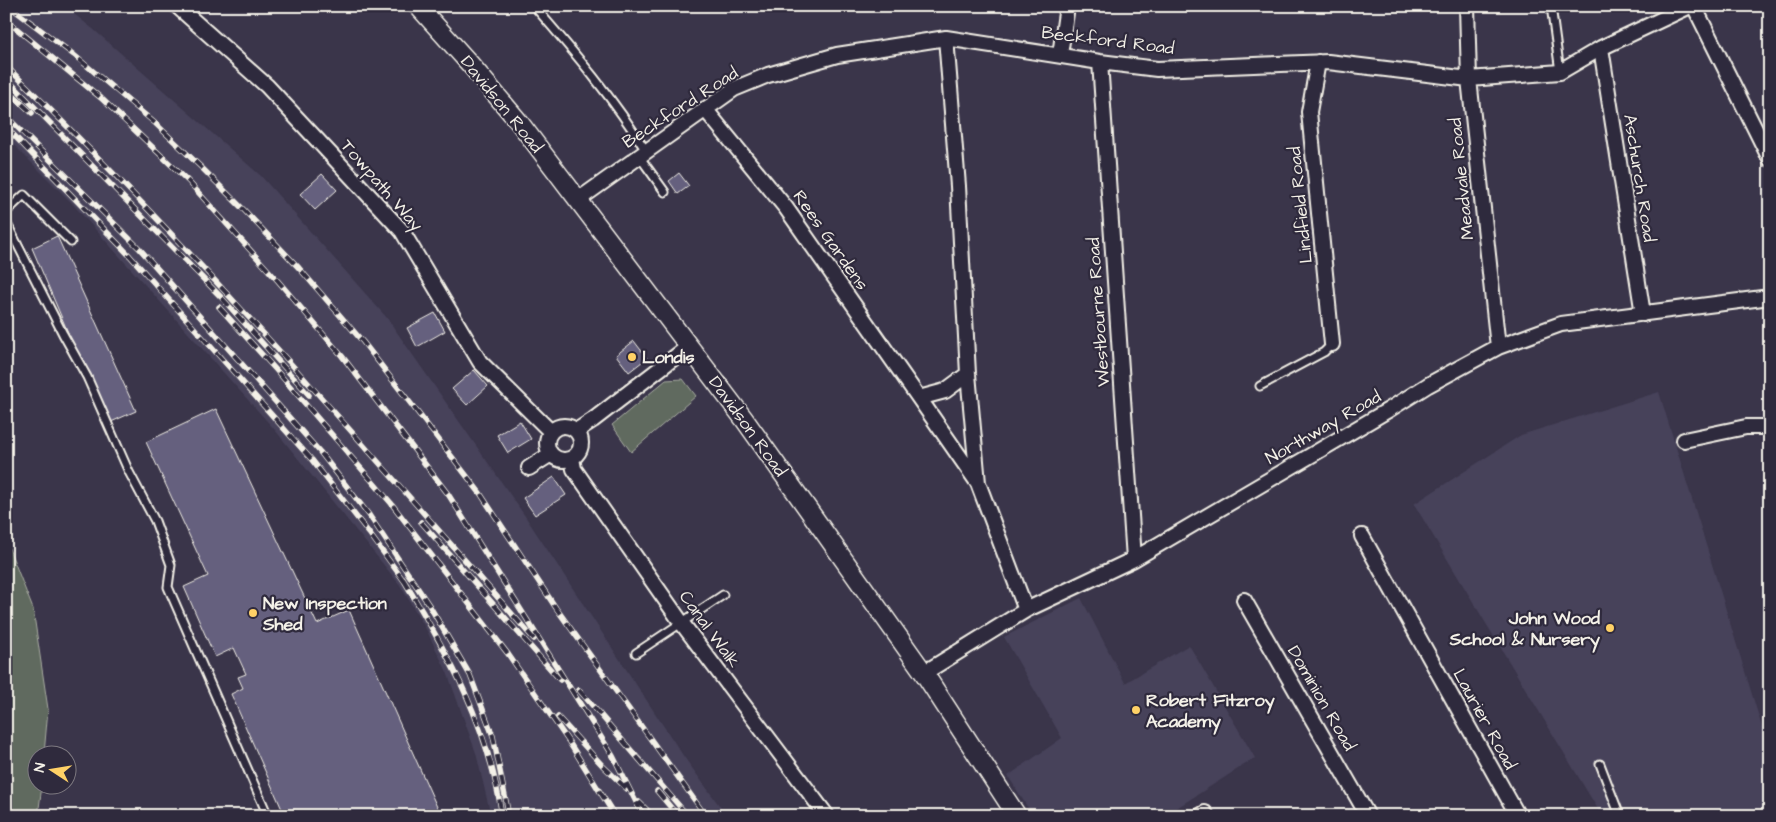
<svg xmlns="http://www.w3.org/2000/svg" width="1776" height="822" font-family="'Architects Daughter',sans-serif">
	<rect width="100%" height="100%" fill="#3a354a"/>
	<filter id="ink" filterUnits="userSpaceOnUse"><feTurbulence type="fractalNoise" baseFrequency=".02" numOctaves="2"/><feDisplacementMap in="SourceGraphic" scale="10" xChannelSelector="R" yChannelSelector="G"/><feConvolveMatrix kernelMatrix="1 2 1 2 8 2 1 2 1" color-interpolation-filters="sRGB"/></filter>
	<g filter="url(#ink)">
		<path fill="#47425a" d="M6,6H64L93,29L261,176L387,318L525,516L684,757L727,816H491L476,753L447,672L426,629L400,585L275,430L70,201L6,137Z
			M1659,392L1770,753V816H1602L1414,504L1521,435Z
			M1081,598L1125,683L1189,645L1255,758L1164,816H1033L1008,776L1062,738L1004,637Z"/>
		<path fill="#606a5e" stroke="#aaaea3" d="M683,379L696,396L631,452L612,425L666,380Z
			M6,541L33,609L48,709L44,754H38V784L42,785L38,816H6Z"/>
		<path fill="#65617e" stroke="#f4f1e8" d="M679,173L689,186L678,194L669,181Z
			M322,174L337,190L315,210L300,194Z
			M57,236L136,411L111,422L87,377L32,248Z
			M435,313L445,331L417,347L407,328Z
			M634,341L647,358L629,372L616,355Z
			M474,370L488,386L467,405L452,389Z
			M216,409L317,624L349,610L441,816H285L231,694L243,688L238,677L246,674L234,648L215,657L184,587L208,576L146,442Z
			M520,421L531,439L508,453L497,435Z
			M554,477L566,495L535,515L523,498Z"/>
		<g fill="none" stroke-linecap="round" stroke-linejoin="round">
			<defs>
				<path id="service" d="M534,6C574,52 614,99 646,151
					M1551,6L1560,72
					M639,156L665,192
					M6,212L24,195L71,242
					M6,222L63,334L87,377L129,472L155,521L171,565L168,587L268,816
					M1260,386L1324,352L1332,344
					M636,653L723,595
					M1600,764L1620,816"/>
				<path id="minor" d="M177,6L267,86L402,231L480,362L551,432
					M1467,6L1469,79L1498,347
					M1694,6L1770,159
					M946,38L958,186L968,374L978,483L919,398L945,391L968,374
					M1601,48L1643,314
					M1060,55L1067,6
					M1100,62L1134,559
					M1318,62L1309,112L1332,344
					M705,109L786,208L919,398
					M578,200L734,89L768,75L837,55L946,38L1100,62L1157,69L1328,62L1469,79L1560,72L1601,48L1690,6
					M547 443a17 17 0 1 1 34 0a17 17 0 1 1-34 0Z
					M576,431L593,420L688,347
					M1684,440L1746,427H1770
					M572,458L574,469L681,622L827,816
					M529,468L551,454
					M978,483L1026,610
					M1362,536L1518,816
					M1244,600L1368,816
					M924,673L1026,610L1134,559L1390,409L1428,385L1498,347L1561,324L1770,297
					M1200,816L1205,813L1207,816"/>
				<path id="tertiary" d="M418,6L470,64L519,122L744,419L924,673L1017,816"/>
			</defs>
			<use href="#service" stroke="#f4f1e8" stroke-width="11"/>
			<use href="#minor" stroke="#f4f1e8" stroke-width="18"/>
			<use href="#tertiary" stroke="#f4f1e8" stroke-width="21"/>
			<use href="#service" stroke="#2f2a3d" stroke-width="7"/>
			<use href="#minor" stroke="#2f2a3d" stroke-width="14"/>
			<use href="#tertiary" stroke="#2f2a3d" stroke-width="18"/>
			<defs>
				<path id="rail" d="M9,6L74,55L156,124L204,170L244,210L299,268L363,342L480,493L556,608L706,816
					M6,20L101,98L188,181L278,281L342,356L448,494L613,756L643,816
					M6,66C193,247 363,444 534,639
					M6,78L221,297L309,395
					M6,89L32,113
					M6,116L139,248L320,452L369,515L429,605L470,675L493,736L509,816
					M6,127L130,256L312,460L369,533L407,585
					M219,307L276,370L391,503L508,654L569,742L615,816
					M421,522L560,680
					M403,579C450,657 488,724 502,816
					M579,690L688,816
					M558,717L603,766L627,789
					M657,791L678,816
					M639,802L653,816"/>
			</defs>
			<use href="#rail" stroke="#f4f1e8" stroke-width="5.5"/>
			<use href="#rail" stroke="#2f2a3d" stroke-width="4" stroke-dasharray="11" stroke-linecap="butt"/>
		</g>
	</g>
	<g fill="#ffd166" stroke="#2f2a3d" stroke-width="2">
		<circle cx="632" cy="357" r="5"/>
		<circle cx="253" cy="613" r="5"/>
		<circle cx="1610" cy="628" r="5"/>
		<circle cx="1136" cy="710" r="5"/>
	</g>
	<g text-anchor="middle" stroke-width="4.5" stroke-linejoin="round" paint-order="stroke">
		<g font-size="18" fill="#f4f1e8" stroke="#2f2a3d">
			<text transform="translate(1108 40) rotate(7)" y="6">Beckford Road</text>
			<text transform="translate(502 104) rotate(51)" y="6">Davidson Road</text>
			<text transform="translate(680 107) rotate(-33)" y="6">Beckford Road</text>
			<text transform="translate(1640 178) rotate(81)" y="6">Aschurch Road</text>
			<text transform="translate(1461 179) rotate(-96)" y="6">Meadvale Road</text>
			<text transform="translate(382 185) rotate(49)" y="6">Towpath Way</text>
			<text transform="translate(1300 205) rotate(-96)" y="6">Lindfield Road</text>
			<text transform="translate(831 240) rotate(55)" y="6">Rees Gardens</text>
			<text transform="translate(1098 312) rotate(-94)" y="6">Westbourne Road</text>
			<text transform="translate(748 426) rotate(54)" y="6">Davidson Road</text>
			<text transform="translate(1323 427) rotate(-30)" y="6">Northway Road</text>
			<text transform="translate(710 629) rotate(54)" y="6">Canal Walk</text>
			<text transform="translate(1322 698) rotate(60)" y="6">Dominion Road</text>
			<text transform="translate(1485 719) rotate(61)" y="6">Laurier Road</text>
		</g>
		<g font-size="18" font-weight="bold" fill="#f4f1e8" stroke="#2f2a3d" text-anchor="start">
			<text x="642" y="363">Londis</text>
			<text x="263" y="609">New Inspection<tspan x="263" dy="21">Shed</tspan></text>
			<text x="1600" y="624" text-anchor="end">John Wood<tspan x="1600" dy="21">School &amp; Nursery</tspan></text>
			<text x="1146" y="706">Robert Fitzroy<tspan x="1146" dy="21">Academy</tspan></text>
		</g>
	</g>
	<rect width="1776" height="822" fill="none" stroke="#2f2a3d" stroke-width="25"/>
	<rect x="12" y="12" width="1751" height="797" fill="none" stroke="#f4f1e8" stroke-width="2" filter="url(#ink)"/>
	<g transform="translate(52 770) rotate(282)"><circle r="24" fill="#2f2a3d" stroke="#7e7a81"/>
	<path d="M0-4L9 19L0 12L-9 19Z" fill="#ffd166"/>
	<text y="-8" font-size="14" font-weight="bold" text-anchor="middle" fill="#f4f1e8">N</text>
	</g>
</svg>
